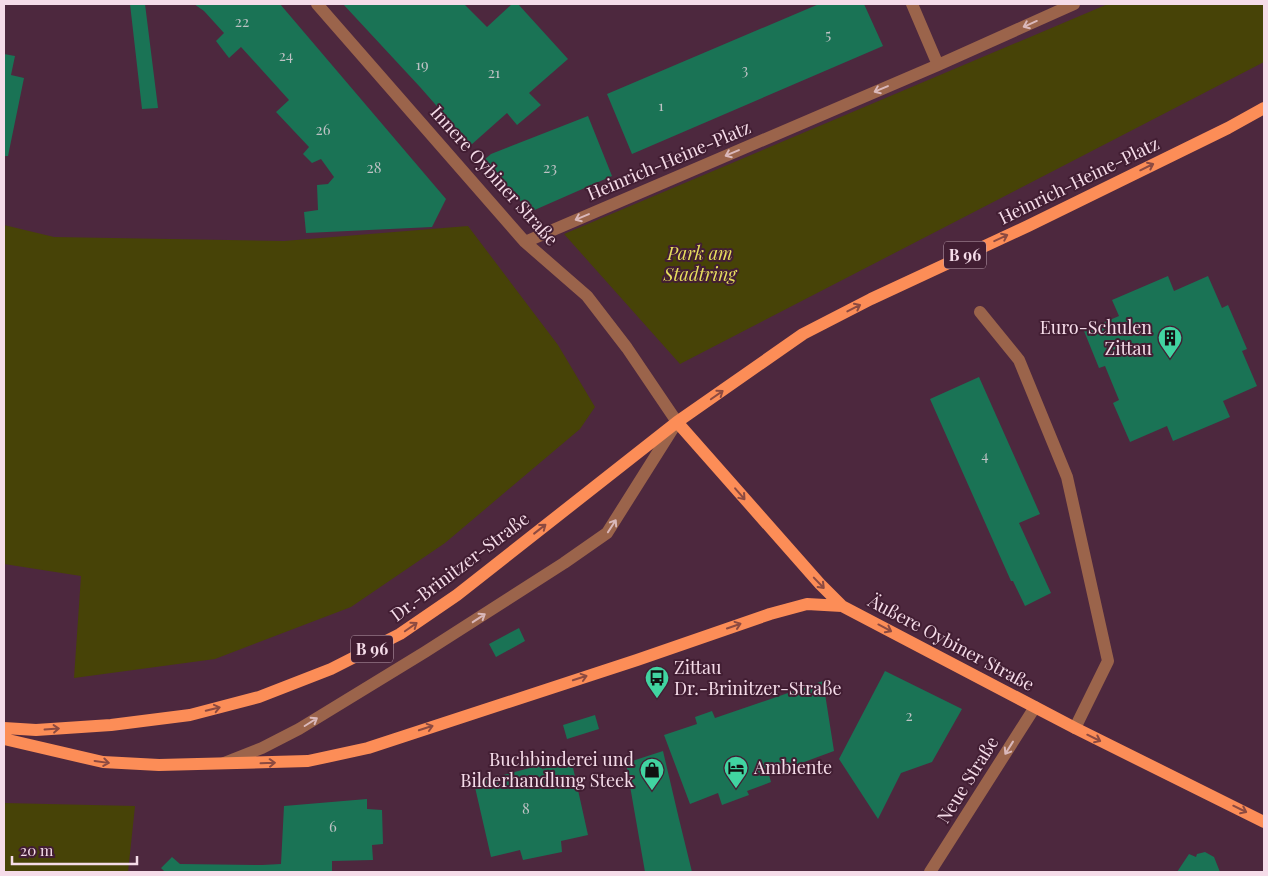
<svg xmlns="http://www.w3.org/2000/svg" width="1268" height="876" font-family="'Playfair Display',serif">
	<rect width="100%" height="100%" fill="#4d283e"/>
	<path fill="#474307" d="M1108,4H1264V62L680,364L564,234Z
		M4,225L54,237L284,241L468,226L558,345L595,407L580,429L445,543L351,607L215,659L74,678L81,576L4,564Z
		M4,803L135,806L128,872H4Z"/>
	<path fill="#1a7355" d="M130,4H145L158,108L142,109Z
		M194,4H280L446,199L432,227L306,233L304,212L318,210L317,185L328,184L334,177L321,159L312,163L303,154L309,147L276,112L289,100L241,47L229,58L216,41L224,33L204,11Z
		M343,4H464L487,27L512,4H518L568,59L529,93L541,105L517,125L507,113L471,145L420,87Z
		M819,4H864L883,46L632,154L607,94Z
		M4,54L15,56L11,75L24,78L8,156H4Z
		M588,116L612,176L530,212L484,160L491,154Z
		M1168,276L1174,291L1208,276L1222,308L1228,305L1247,349L1242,351L1257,386L1223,401L1230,417L1173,441L1167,426L1130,442L1113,403L1119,400L1105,366L1099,368L1084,331L1119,316L1112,300Z
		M979,377L1040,514L1019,523L1051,593L1025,606L1013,581H1011L930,399Z
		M519,628L525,641L496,657L489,644Z
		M885,671L962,709L932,762L901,773L878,819L839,759Z
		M823,681L834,751L769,775L771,782L747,791L749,795L722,805L718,793L690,804L664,735L697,724L695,717L712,711L715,718Z
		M595,715L599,729L567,739L563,725Z
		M663,751L679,819L692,872H645L626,763Z
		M572,763L588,835L561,841L562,852L523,860L520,850L491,857L474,783L541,765L542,769Z
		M367,799V809L382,810L383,844L372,845L373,860L332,861V872H165L161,868L172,857L180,864L262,865L281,864L284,806Z
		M1205,852L1214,857L1220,872H1177L1189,854L1196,857L1197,854Z"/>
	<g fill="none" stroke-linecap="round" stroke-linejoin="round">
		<path stroke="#9b644b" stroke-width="12" d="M912,4L938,65
			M525,242L938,65L1074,4
			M980,312L1019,360L1067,477L1108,661L1075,728
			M224,763L262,748L299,729L425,652L564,563L607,533L677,422L627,348L587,296L525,242L317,4
			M930,872L1035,707"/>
		<path stroke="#fc8d57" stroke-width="12" d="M677,422L820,584L842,606L1075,728L1264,822
			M4,728L36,730L111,725L190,715L259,697L331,669L400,634L457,595L677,422L803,334L871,299L1028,226L1228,128L1264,108
			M4,739L103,762L159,765L308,761L368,748L637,660L770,614L807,604L842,606"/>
	</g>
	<defs><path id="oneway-shaft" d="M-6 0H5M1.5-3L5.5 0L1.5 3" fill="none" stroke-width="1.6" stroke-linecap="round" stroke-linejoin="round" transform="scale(1.25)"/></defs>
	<g stroke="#dab8ba">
		<use href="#oneway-shaft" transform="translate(1030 24) rotate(156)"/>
		<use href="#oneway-shaft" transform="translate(881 89) rotate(157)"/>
		<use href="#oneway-shaft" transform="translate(732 153) rotate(157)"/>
		<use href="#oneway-shaft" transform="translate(582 217) rotate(157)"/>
		<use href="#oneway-shaft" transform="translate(612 526) rotate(-57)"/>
		<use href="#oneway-shaft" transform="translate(479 618) rotate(-33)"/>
		<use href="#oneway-shaft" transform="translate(311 722) rotate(-32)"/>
		<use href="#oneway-shaft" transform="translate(1009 748) rotate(122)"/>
	</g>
	<g stroke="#8c4a41">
		<use href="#oneway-shaft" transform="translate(1147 167) rotate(-26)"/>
		<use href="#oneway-shaft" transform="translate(1001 238) rotate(-25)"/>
		<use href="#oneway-shaft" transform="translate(854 308) rotate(-27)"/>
		<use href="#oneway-shaft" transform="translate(717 395) rotate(-35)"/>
		<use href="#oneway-shaft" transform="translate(740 494) rotate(49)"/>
		<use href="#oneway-shaft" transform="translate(540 529) rotate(-38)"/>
		<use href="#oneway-shaft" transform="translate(819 583) rotate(46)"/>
		<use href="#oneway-shaft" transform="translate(734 626) rotate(-19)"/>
		<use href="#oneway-shaft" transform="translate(411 627) rotate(-35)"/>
		<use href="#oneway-shaft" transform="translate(885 628) rotate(28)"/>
		<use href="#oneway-shaft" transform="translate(580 678) rotate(-18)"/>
		<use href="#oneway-shaft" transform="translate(213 709) rotate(-14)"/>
		<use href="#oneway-shaft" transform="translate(426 728) rotate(-18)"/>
		<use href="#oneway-shaft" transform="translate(52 729) rotate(-4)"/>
		<use href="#oneway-shaft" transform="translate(1094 738) rotate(26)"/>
		<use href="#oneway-shaft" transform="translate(102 762) rotate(8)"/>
		<use href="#oneway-shaft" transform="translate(268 763) rotate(-2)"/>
		<use href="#oneway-shaft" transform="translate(1240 809) rotate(26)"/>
	</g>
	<defs>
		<symbol id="building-pin" viewBox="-11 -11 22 30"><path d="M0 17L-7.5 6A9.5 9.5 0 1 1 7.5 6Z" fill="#41d4a1" stroke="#421e33"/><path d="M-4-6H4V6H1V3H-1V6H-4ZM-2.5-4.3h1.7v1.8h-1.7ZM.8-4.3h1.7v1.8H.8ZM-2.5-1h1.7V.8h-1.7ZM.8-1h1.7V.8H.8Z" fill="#111"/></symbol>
		<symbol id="bus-pin" viewBox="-11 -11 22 30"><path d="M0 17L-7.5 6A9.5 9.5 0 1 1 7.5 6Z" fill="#41d4a1" stroke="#421e33"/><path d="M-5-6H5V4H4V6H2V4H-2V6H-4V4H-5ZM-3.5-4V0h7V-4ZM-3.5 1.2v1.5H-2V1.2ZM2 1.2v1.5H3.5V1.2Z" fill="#111"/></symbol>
		<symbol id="hotel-pin" viewBox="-11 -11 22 30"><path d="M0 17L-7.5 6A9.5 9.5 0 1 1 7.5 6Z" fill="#41d4a1" stroke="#421e33"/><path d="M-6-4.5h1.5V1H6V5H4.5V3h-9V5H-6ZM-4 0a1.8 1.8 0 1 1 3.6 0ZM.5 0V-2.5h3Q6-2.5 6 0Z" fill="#111"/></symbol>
		<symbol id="shop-pin" viewBox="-11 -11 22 30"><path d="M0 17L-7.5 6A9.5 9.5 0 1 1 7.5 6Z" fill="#41d4a1" stroke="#421e33"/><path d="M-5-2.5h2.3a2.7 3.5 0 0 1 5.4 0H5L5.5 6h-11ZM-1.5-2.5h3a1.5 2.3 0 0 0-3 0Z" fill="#111"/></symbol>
	</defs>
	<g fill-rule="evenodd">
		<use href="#building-pin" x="1156" y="324" width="28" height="38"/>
		<use href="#bus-pin" x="643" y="664" width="28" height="38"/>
		<use href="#hotel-pin" x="722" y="754" width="28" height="38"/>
		<use href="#shop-pin" x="638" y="756" width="28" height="38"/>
	</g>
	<g text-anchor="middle" stroke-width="4" stroke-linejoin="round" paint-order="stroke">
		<g font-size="15" fill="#bec2c4">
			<text x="242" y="27">22</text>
			<text x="828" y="40">5</text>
			<text x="286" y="61">24</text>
			<text x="422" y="70">19</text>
			<text x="745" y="75">3</text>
			<text x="494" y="78">21</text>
			<text x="661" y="111">1</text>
			<text x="323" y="135">26</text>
			<text x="374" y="173">28</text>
			<text x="550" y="173">23</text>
			<text x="985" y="461">4</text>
			<text x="909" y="721">2</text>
			<text x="526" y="814">8</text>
			<text x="333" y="832">6</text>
		</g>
		<g fill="#421e33" stroke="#bfa3b2" stroke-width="1">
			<rect x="944" y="241.5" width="42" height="27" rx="4"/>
			<rect x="351" y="635.5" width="42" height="27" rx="4"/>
		</g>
		<g font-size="16" font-weight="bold" fill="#f5dce9">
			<text x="965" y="261">B 96</text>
			<text x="372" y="655">B 96</text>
		</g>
		<g font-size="18" fill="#f5dce9" stroke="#421e33">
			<text transform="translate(669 161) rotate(-23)" y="6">Heinrich-Heine-Platz</text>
			<text transform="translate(494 176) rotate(48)" y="6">Innere Oybiner Straße</text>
			<text transform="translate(1079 181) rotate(-26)" y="6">Heinrich-Heine-Platz</text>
			<text transform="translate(460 567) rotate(-37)" y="6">Dr.-Brinitzer-Straße</text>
			<text transform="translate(951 643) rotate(28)" y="6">Äußere Oybiner Straße</text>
			<text transform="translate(968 780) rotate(-58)" y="6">Neue Straße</text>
		</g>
		<g font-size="18" font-style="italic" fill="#e7de5e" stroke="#421e33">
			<text x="700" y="260">Park am<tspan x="700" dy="21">Stadtring</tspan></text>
		</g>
		<g font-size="18" fill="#f5dce9" stroke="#421e33" text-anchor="end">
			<text x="1152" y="334">Euro-Schulen<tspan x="1152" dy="21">Zittau</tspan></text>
			<text x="674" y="674" text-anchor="start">Zittau<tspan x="674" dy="21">Dr.-Brinitzer-Straße</tspan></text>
			<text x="634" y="766">Buchbinderei und<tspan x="634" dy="21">Bilderhandlung Steek</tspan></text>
			<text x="754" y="774" text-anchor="start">Ambiente</text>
		</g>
	</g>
	<rect width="1268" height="876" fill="none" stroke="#f5dce9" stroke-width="10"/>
	<path d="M12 856v8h125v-8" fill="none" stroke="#f5dce9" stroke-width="2.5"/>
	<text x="20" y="856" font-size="15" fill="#f5dce9" stroke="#421e33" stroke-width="4" paint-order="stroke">20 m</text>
</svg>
